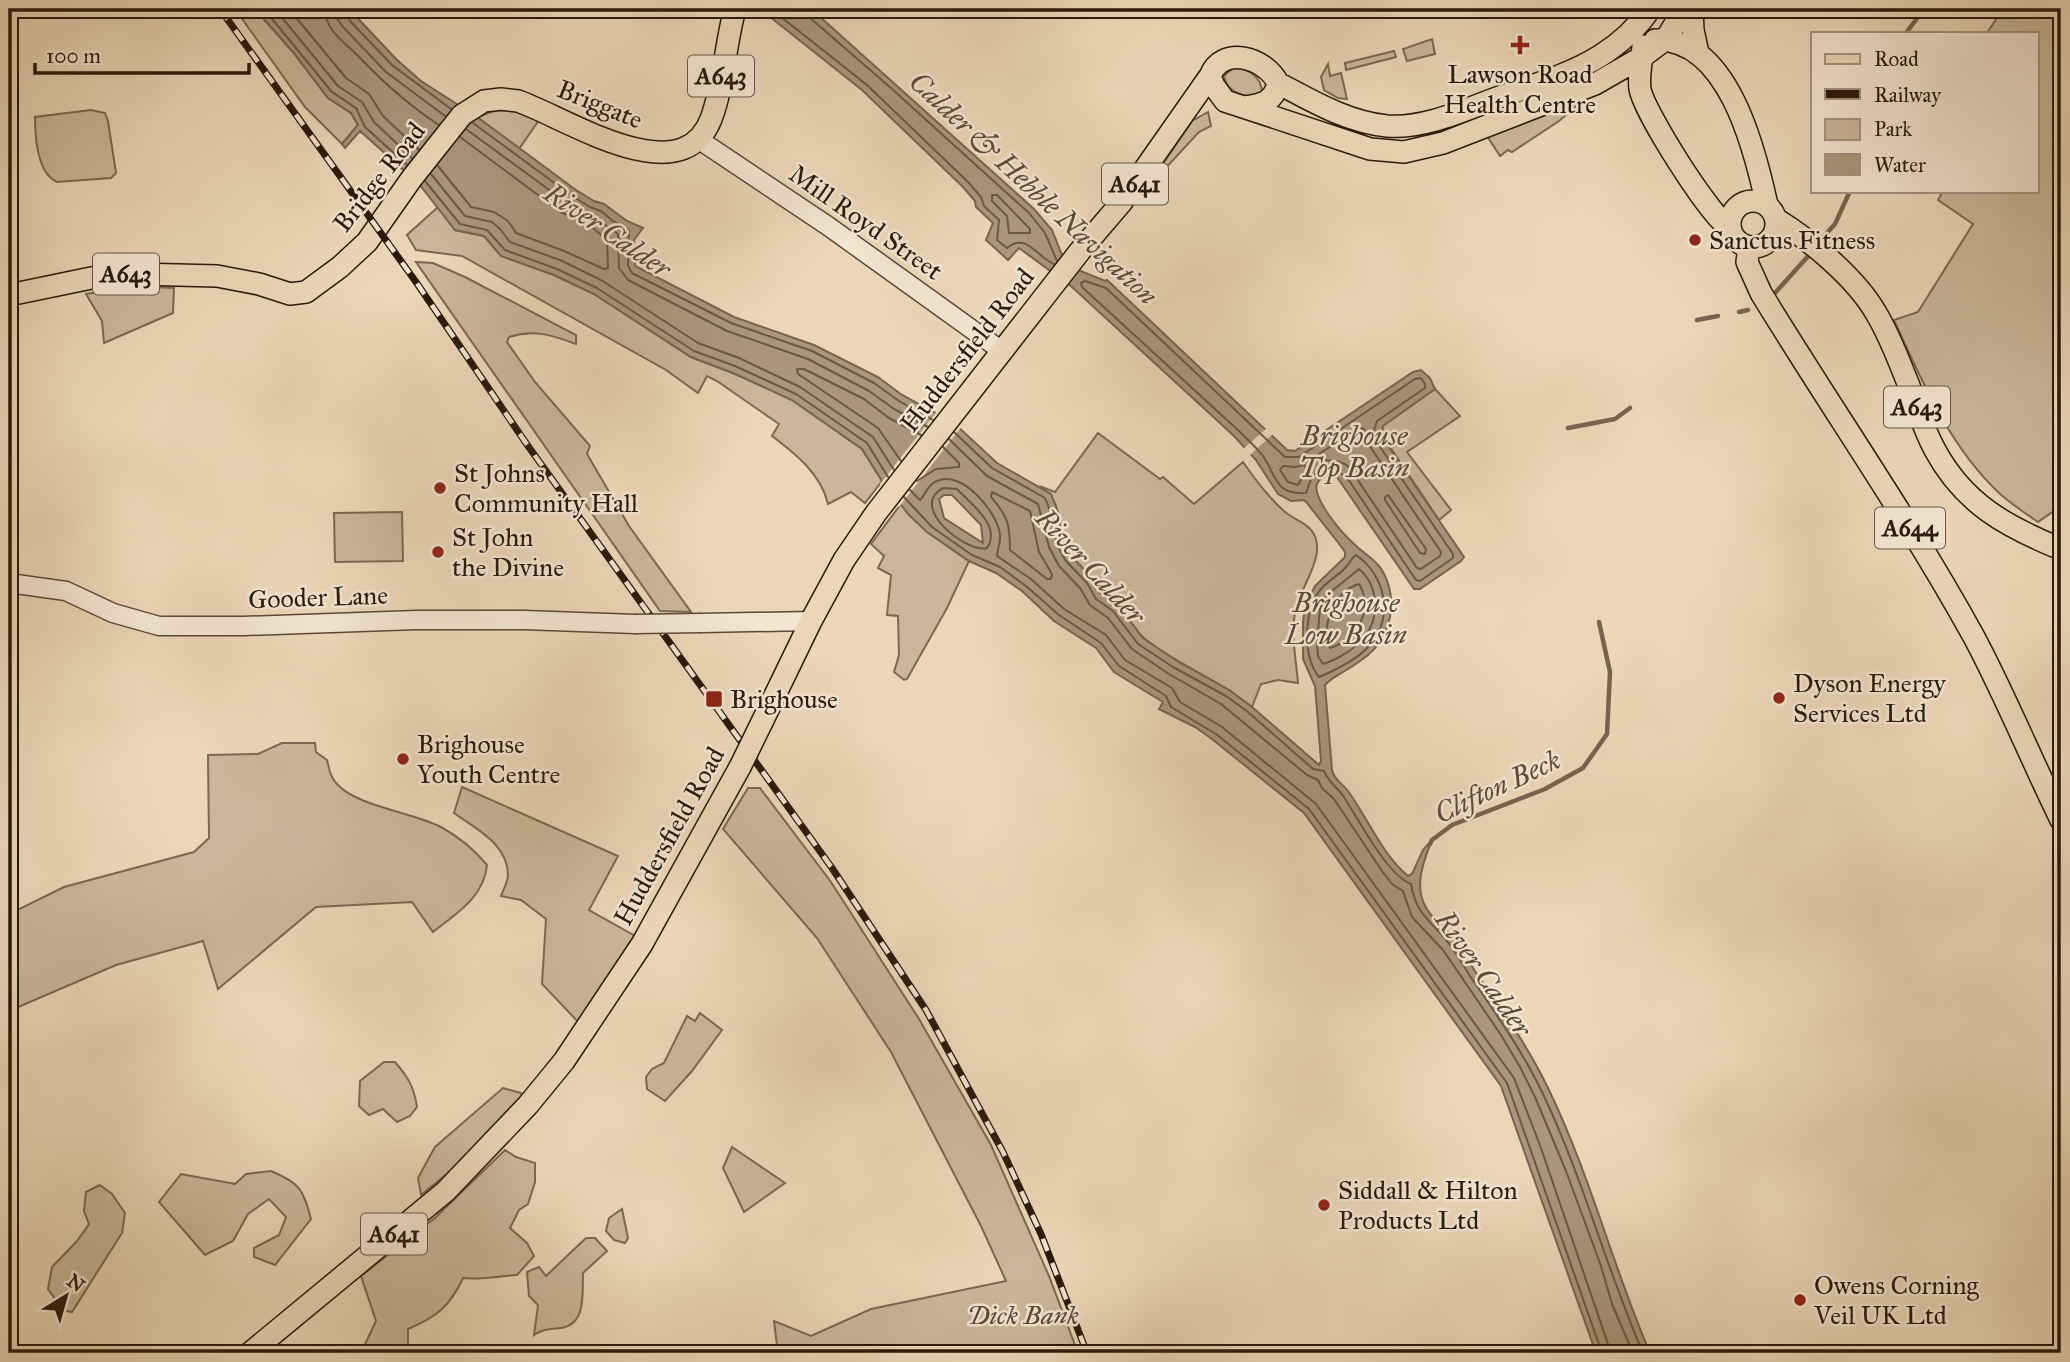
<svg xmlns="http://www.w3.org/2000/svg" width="2070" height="1362" font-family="'IM FELL Great Primer',serif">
	<rect width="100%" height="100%" fill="#ebd7b8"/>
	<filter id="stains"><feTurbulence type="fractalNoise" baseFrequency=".00286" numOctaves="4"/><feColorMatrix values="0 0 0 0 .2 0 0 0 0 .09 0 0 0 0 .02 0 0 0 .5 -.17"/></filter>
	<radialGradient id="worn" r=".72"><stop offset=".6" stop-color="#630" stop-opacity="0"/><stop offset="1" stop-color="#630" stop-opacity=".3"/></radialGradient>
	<path fill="#cab79b" stroke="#7a6853" stroke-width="2" d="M235,9H255L293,52L328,98L351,113L358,125L342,144L305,107Z
		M2003,9H2061V506L2038,522C2025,513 2011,504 1999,493C1949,446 1922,381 1894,320L1918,312L1973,224L1938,200L1943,191H2037V33H1987Z
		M1432,39L1435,54L1407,61L1403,49Z
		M1394,51L1396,57L1346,70L1345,63Z
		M1328,64L1330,76L1341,73L1347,99L1338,98L1324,90L1321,77Z
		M1234,67C1248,69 1262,76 1262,93L1256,97C1241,96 1227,92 1224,76Z
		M1588,96L1559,121L1512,152L1508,150L1500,156L1487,136Z
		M91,110L105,113L108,121L116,173L111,178L57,182C37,173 35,137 35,117Z
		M512,110L539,120L519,149L477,117L494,111Z
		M1208,112L1211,126L1199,132L1146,189L1192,121Z
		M438,207L455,230L484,236L501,256L554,275L594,294L691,357L733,373L792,400L862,449L882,481L865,503L851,492L828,504C821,474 796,454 772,436L779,424L717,381L707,376L698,393L666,370L462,256L416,250L407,235Z
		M416,262L433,263L465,277L576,335V344C552,335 534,329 509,337L507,342L535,382L590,446L587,454L629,526L691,612L660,611Z
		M133,286L174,288L173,313L104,343L102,321L86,294Z
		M1435,389L1460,416L1407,452L1451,510L1439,520L1380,432L1382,426Z
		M1098,433L1160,479L1163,477L1194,504L1243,462C1256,481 1268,497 1285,512C1293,519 1305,522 1312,531C1329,554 1299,588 1295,612C1291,635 1296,660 1298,683L1278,680L1261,684L1252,707L1229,690L1154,647L1134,629L1118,605L1101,594L1093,579L1072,557L1064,543L1055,503L1042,487L1055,492Z
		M901,504L927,532L969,561L947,608L907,679L904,680L894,672L899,655L898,616L887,615L891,575L878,568L884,556L871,544Z
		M402,512L403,561L335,562L334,513Z
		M282,743H315L316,752L327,760C329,768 330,777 337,784C356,806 415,813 441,827C459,837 474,849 487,865C484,897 457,913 433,932L412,902L316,907L218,989L203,941L116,965L9,1011V914L64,887L194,852L209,838L208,755L258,754Z
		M462,787L618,856L589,910L637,937L582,1026L542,984L546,919L521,900L501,896C503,890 508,882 508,875C508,844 476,829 454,813Z
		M748,788H760L831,882L919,1019L991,1145L1049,1276L1078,1353H771L777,1345L774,1321L811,1336L871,1309L1006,1281L981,1226L891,1052L817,938L723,829Z
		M700,1013L722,1030L692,1071L665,1101L647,1089L646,1077L652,1069L664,1063L687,1016L695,1021Z
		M384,1062H395C408,1077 414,1087 417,1107L410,1116L397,1122L383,1109L369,1115L359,1106L360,1081Z
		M503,1088L521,1093L523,1100L454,1168L421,1195L418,1178L435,1147Z
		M732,1147L785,1183L744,1212L723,1168Z
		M505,1150L516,1157L535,1163V1182L528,1204L519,1210L510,1228L527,1243L534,1256L517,1275C499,1276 481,1280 463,1278C450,1306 437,1317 408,1329V1345L414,1353H361L376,1321L361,1276L435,1218Z
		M271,1171C300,1183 303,1189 311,1219L275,1265L254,1257V1248L279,1235L286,1217L269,1199L248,1214L233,1241L205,1255L159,1202L181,1174L235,1184L246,1174Z
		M100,1185L112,1194L125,1213L122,1233L72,1312L63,1310L48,1289L52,1267L77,1241L89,1224L84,1211L86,1192Z
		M622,1209L628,1238L625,1243L614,1240L606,1231L609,1218Z
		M586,1238H595L607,1251L583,1273C582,1293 587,1325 560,1328C551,1329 542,1329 534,1335L538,1305L529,1296L527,1272L539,1267L546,1276Z"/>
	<path fill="#a9967d" stroke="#76644f" stroke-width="2" fill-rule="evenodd" d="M255,9H349L397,60L421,81L477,117L576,190L594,201L604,204L627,221L643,228L634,240L635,266L734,317L814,345L878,377L902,395L954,423L997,463L1051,494L1058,512L1064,543L1072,557L1093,579L1101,594L1118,605L1143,638L1177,661L1229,690L1252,707L1319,765L1321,761L1315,686L1303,659V622L1305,605L1315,586L1345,557V552L1340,545L1307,503L1304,500L1291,501L1278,494L1256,460L1234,436L1072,287L1019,248L1008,260L986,240L993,223L976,207L975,201L963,187L862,90L760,9H809L818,15L1034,209L1052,230L1062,255L1078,270L1105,281L1107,280L1287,450L1295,451L1413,372L1421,370L1430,378L1435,389L1383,426L1382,437L1464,557L1461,561L1420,589H1414L1337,477C1330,475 1322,475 1318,482C1309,496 1343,534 1354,544C1363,553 1375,559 1382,570C1390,584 1393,601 1390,617C1384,646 1367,658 1343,672C1336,676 1330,679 1325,685L1332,770C1334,780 1342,783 1348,791C1367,817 1383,856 1408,876L1412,874L1423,850L1432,840C1421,866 1411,895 1434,918C1441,926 1450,932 1456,941C1465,953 1471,966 1479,977C1505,1014 1530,1050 1549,1090C1590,1175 1613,1267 1650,1353H1596L1501,1086L1304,813L1212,739L1195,727L1159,709L1163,702L1114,672L1096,648L1054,621L1022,591L996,573L969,561L927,532L909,515L882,481L862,449L792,400L733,373L691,357L594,294L554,275L501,256L484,236L455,230L419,184L360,131L345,148L342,144L358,125L351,113L328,98L293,52ZM944,495H952L981,525L983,543L944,518L939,499Z"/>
	<path fill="#ebd7b8" d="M938,410L963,425L899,507L880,484Z
		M1268,427L1274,433L1249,456L1242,450Z"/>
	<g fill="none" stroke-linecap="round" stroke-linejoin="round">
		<path stroke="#6a5844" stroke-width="2" d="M264,9L332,92L356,108L365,127L407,165
			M275,9L338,86L362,102L374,122L412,158
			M289,9L346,78L369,94L383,116L419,150
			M325,9C325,31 345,42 359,57C384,83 408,105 439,125
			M335,9L336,17L343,27L386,72L445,116
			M344,9L350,21L392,65L451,109
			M771,9L867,85L968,182L981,197L984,206L999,220L997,240L1007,248C1027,232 1035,256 1054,264
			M806,9L809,17L892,89L1029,213L1045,233L1057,261
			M473,123L572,196L590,207L601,211L613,221L629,230L628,266L632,273L731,323L812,351L874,383L899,401L933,420
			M466,129L567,203L586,215L597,219L618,234L619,268L628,280L727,331L808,359L869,391L894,409L928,427
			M438,166L471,207L494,212L508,221L516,233L564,251L604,269L608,268L607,240L593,228L561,212L460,137
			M431,174L465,216L492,222L500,229L510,242L560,260L601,280L698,343L739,358L800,387L873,437L894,470
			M425,181L460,224L487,230L505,250L557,269L597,288L694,351L735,366L796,394L867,443L888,477
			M992,195H997L1030,229V233H1009L1007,216L992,201Z
			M1085,281L1106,288L1285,457H1299L1415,379L1421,378L1425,384V388L1377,421L1374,430L1376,441L1453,554V558L1420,581L1416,580L1350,482C1340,470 1323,460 1312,478C1309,482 1308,489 1306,493C1275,495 1277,477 1263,456C1256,447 1247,439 1239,431L1082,287L1081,283Z
			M1359,428L1364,429L1369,445L1441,552L1440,556L1421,569L1417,568L1349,467C1337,457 1327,463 1318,458L1319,454Z
			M954,432L992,468L1045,498L1051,513L1057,545L1066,561L1087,583L1096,599L1113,611L1138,644L1173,667L1226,696L1248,712L1313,769L1324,771C1329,783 1337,787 1344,797C1358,819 1388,876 1411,884C1416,916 1433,922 1450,945C1460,958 1467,973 1477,986C1501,1021 1525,1056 1543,1094C1583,1178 1606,1268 1643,1353
			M949,439L987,476L1038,504L1049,547L1059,566L1080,588L1090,605L1108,618L1132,649L1169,674L1221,704L1307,775L1318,780L1322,788L1334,799L1382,871L1392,884L1403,891L1412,917L1443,950L1501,1035L1520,1067L1535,1097L1566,1171L1601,1266L1612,1304L1633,1353
			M901,461L878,428L798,374L797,369H804L864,399L889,418L921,435
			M1304,465L1307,469L1298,485L1288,482L1280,470L1283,466L1295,467Z
			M917,481L936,469L959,467V463L943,447
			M943,488L957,489C971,504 1002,526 987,548C968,554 907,507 943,488Z
			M910,490L920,500C926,494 927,485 937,481C962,469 998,513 1000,535C1001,543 997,549 997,556L1031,579L1064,609L1106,635L1125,660L1172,688L1180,702L1222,727L1316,804L1514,1078L1541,1148L1611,1353
			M992,492L1030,511L1039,552L1052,574L1051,579H1047L1010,550C1010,525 1008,516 991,497Z
			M1388,495L1426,549L1425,554L1420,553L1385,500V497Z
			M904,497L932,527L972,555L1000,567L1026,586L1059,615L1101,643L1119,666L1166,696L1171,707L1216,734L1309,809L1507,1083L1602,1353
			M1356,555C1385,575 1395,617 1369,646C1358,659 1334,671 1319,677C1302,656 1304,609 1321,589C1329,580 1339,575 1346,567C1351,562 1351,558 1356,555Z
			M1359,569C1379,586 1380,618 1364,638C1355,649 1336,660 1323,664L1318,656L1317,643L1320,609L1327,595Z
			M1359,584C1375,609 1356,641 1330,648C1320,625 1335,591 1359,584Z"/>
		<path stroke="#76644f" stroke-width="4.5" d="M1906,33L1924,9
			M1818,243L1835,224L1850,191
			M1775,293L1811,253
			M1739,312L1748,310
			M1697,320L1718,316
			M1568,428L1615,419L1630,408
			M1430,844L1432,840L1452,825L1545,789L1583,768L1607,734L1610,672L1599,622"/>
		<defs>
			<path id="minor" d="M698,139L828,226L1002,351
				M9,583L66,591L113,613L159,626H244L416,620H524L635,624
				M701,623L811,621"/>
			<path id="major" d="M1692,9L1693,30L1698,53
				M1655,40C1728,37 1755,150 1767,205
				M1643,46C1642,59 1638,76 1640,89C1644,112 1711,218 1730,228
				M1210,76L1214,86L1225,101L1370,149L1404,152L1443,143L1595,84L1642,57L1666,39L1684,9
				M1278,83C1312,101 1347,122 1387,126C1427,129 1468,108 1505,95C1537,84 1571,74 1600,56C1619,44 1637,28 1650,9
				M1730 224a23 23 0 1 1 46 0a23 23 0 1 1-46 0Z
				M1776,219C1810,240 1856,278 1876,313C1890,336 1899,361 1909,386C1917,407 1924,430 1935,450C1964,504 2007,527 2061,549
				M1749,247L1747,262L1761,293C1831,408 1909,519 1974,637C2006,697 2031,759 2061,820
				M9,295L101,276L138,274L217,276L259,284L290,294L306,292L340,267L367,242L412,178L462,115L484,101L501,99L518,101C565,117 681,196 711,119C724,85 725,45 735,9
				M763,720L811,621L844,560L876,513L1080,251L1121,203L1210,76C1222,45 1265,57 1278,83C1274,102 1262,105 1244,107
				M250,1353L446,1191L528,1105L564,1061L642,944L740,767"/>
		</defs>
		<use href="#minor" stroke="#5a4836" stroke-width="21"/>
		<use href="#major" stroke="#2a190b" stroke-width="24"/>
		<use href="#minor" stroke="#f2e5d1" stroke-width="18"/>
		<use href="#major" stroke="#ebd7b8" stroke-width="21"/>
		<defs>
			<path id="rail" d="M220,9L416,282L528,446L832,868L926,1010L1003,1152L1041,1234L1087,1353"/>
		</defs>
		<use href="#rail" stroke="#2a190b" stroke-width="7"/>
		<use href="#rail" stroke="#f2e5d1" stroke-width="4.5" stroke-dasharray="13" stroke-linecap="butt"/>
		<defs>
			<path id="minor-bridge" d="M635,624L701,623"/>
			<path id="major-bridge" d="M740,767L763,720"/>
		</defs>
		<use href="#minor-bridge" stroke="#5a4836" stroke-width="21" stroke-linecap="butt"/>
		<use href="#major-bridge" stroke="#2a190b" stroke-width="24" stroke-linecap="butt"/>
		<use href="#minor-bridge" stroke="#f2e5d1" stroke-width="18"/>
		<use href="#major-bridge" stroke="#ebd7b8" stroke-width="21"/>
	</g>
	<g fill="#8f2418" stroke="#f2e5d1" stroke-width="2.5">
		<path d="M1516.5 34.5h7v7h7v7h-7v7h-7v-7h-7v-7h7z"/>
		<circle cx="1695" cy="240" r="7"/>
		<circle cx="440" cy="488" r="7"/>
		<circle cx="438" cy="552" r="7"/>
		<circle cx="1779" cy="698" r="7"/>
		<rect x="705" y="690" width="18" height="18" rx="3.5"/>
		<circle cx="403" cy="759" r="7"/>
		<circle cx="1324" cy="1205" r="7"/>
		<circle cx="1800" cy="1300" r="7"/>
	</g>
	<g text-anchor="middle" stroke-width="5" stroke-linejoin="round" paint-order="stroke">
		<g fill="#f2e5d1" stroke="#665646" stroke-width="2">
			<rect x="688" y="55.5" width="66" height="41" rx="5"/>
			<rect x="1102" y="163.5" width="66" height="41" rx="5"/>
			<rect x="93" y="253.5" width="66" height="41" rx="5"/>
			<rect x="1884" y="386.5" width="66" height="41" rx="5"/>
			<rect x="1875" y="507.5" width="70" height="41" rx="5"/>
			<rect x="361" y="1213.5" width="66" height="41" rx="5"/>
		</g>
		<g font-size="24" font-weight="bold" fill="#2a190b">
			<text x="721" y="84">A643</text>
			<text x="1135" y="192">A641</text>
			<text x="126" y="282">A643</text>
			<text x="1917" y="415">A643</text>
			<text x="1910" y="536">A644</text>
			<text x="394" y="1242">A641</text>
		</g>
		<g font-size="26" fill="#2a190b" stroke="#f2e5d1" text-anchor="start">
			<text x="1520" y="83" text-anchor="middle">Lawson Road<tspan x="1520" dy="30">Health Centre</tspan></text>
			<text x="1709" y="249">Sanctus Fitness</text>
			<text x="454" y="482">St Johns<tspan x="454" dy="30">Community Hall</tspan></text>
			<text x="452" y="546">St John<tspan x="452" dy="30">the Divine</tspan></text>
			<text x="1793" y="692">Dyson Energy<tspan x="1793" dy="30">Services Ltd</tspan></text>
			<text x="730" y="708">Brighouse</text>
			<text x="417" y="753">Brighouse<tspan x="417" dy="30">Youth Centre</tspan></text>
			<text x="1338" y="1199">Siddall &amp; Hilton<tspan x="1338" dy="30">Products Ltd</tspan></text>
			<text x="1814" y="1294">Owens Corning<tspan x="1814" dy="30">Veil UK Ltd</tspan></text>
		</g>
		<g font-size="26" fill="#2a190b" stroke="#f2e5d1">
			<text transform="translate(600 104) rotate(22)" y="9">Briggate</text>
			<text transform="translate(379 177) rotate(-52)" y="9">Bridge Road</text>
			<text transform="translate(866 222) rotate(35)" y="9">Mill Royd Street</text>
			<text transform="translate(967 350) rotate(-52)" y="9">Huddersfield Road</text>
			<text transform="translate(318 597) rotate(-2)" y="9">Gooder Lane</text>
			<text transform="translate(669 836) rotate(-61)" y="9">Huddersfield Road</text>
		</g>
		<g font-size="26" font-style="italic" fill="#5a4836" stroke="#f2e5d1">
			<text x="1023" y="1324">Dick Bank</text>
		</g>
		<g font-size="28" font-style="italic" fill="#5d4b39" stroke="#f2e5d1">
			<text transform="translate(1034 188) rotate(43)" y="10">Calder &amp; Hebble Navigation</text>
			<text transform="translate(608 230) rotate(34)" y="10">River Calder</text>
			<text x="1354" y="445">Brighouse<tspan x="1354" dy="32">Top Basin</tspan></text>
			<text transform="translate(1091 566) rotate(47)" y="10">River Calder</text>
			<text x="1346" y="612">Brighouse<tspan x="1346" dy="32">Low Basin</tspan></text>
			<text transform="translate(1497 786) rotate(-25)" y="10">Clifton Beck</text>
			<text transform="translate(1484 973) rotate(55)" y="10">River Calder</text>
		</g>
	</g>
	<rect width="2070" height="1362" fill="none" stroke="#ebd7b8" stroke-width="35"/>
	<rect x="10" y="10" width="2049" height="1341" fill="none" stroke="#2a190b" stroke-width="3.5"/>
	<rect x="18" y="18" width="2035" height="1327" fill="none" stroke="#2a190b" stroke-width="2"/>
	<rect x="1811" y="32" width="228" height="161" fill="#f2e5d1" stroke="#a29382" stroke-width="2"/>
	<rect x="1825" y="54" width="35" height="10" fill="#ebd7b8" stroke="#a29382" stroke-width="2"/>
	<text x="1874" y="66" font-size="21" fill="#2a190b">Road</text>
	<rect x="1825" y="89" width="35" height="10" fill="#2a190b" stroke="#a29382" stroke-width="2"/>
	<text x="1874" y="102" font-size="21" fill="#2a190b">Railway</text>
	<rect x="1825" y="119" width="35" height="21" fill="#cab79b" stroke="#a29382" stroke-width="2"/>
	<text x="1874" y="136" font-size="21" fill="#2a190b">Park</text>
	<rect x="1825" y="154" width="35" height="21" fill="#a9967d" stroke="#a29382" stroke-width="2"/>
	<text x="1874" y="172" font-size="21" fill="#2a190b">Water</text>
	<g transform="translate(66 1296) rotate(37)" stroke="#f2e5d1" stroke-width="5" paint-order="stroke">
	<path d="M0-5L12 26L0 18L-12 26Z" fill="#2a190b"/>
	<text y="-10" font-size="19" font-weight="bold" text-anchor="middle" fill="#2a190b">N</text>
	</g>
	<path d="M35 63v10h214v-10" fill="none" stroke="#2a190b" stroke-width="3.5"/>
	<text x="46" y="63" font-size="21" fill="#2a190b" stroke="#f2e5d1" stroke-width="5" paint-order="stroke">100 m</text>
	<rect width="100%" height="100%" filter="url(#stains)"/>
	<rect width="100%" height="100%" fill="url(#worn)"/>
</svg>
